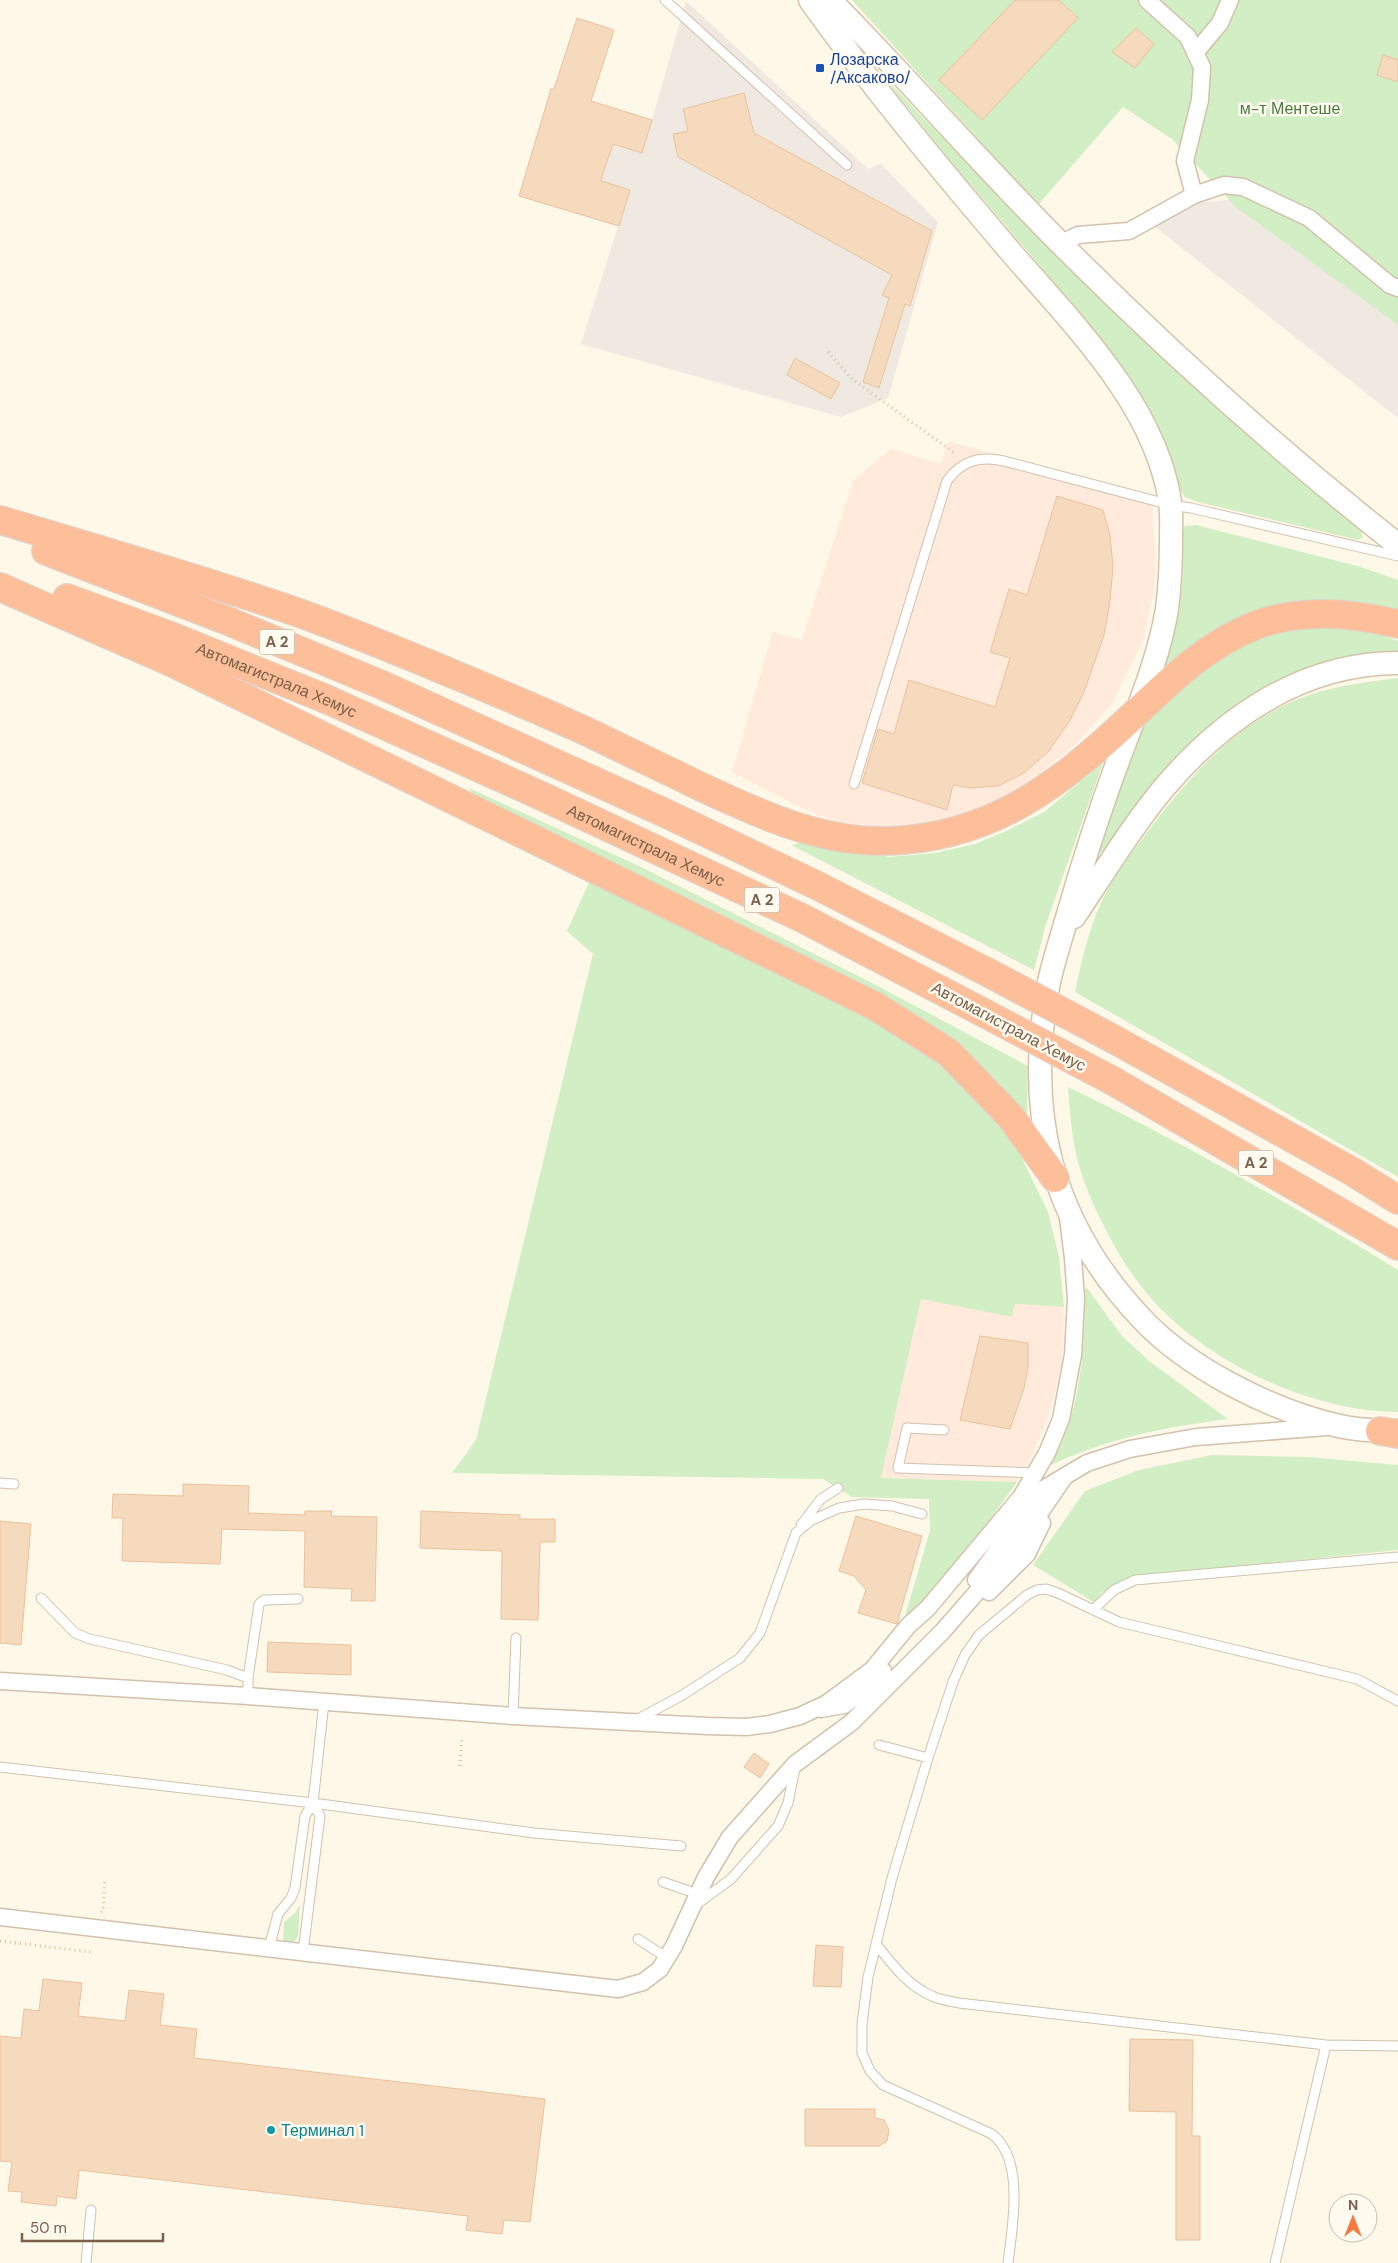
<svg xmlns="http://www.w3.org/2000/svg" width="1398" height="2263" font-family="'DM Sans',sans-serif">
	<rect width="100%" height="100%" fill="#fef8e8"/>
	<path fill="#ffeadb" d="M948,441L1152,498L1155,554V583L1144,638L1112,703L1075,745L1025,786L989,806L955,820L886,832L852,827L817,815L732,772L773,632L802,640L853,481L891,449L941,464Z
		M921,1299L1012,1317L1015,1304L1064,1307L1062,1364L1049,1415L1030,1460L1017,1482L881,1478Z"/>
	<path fill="#efe9e2" d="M686,1L868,169L881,164L938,222L888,398L841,417L581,344L618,226L519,196L541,121L551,89L652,120Z
		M1235,199L1398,310V418L1154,226L1196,203Z"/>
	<path fill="#d1eec4" d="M852,0H1398V325L1236,207L1172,139L1123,107L1038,205Z
		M888,81L1037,237L1181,374L1361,532L1363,537L1358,540L1198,502L1185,497L1178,488L1168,450L1151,414L1126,372L1089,323L946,156L897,94Z
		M1196,525L1361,567L1398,580V620L1301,609L1154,687L1170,647L1179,613L1183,572L1181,536L1185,526Z
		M1339,628L1375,633L1398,641V655L1350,658L1155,785L1093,862L1139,732L1171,694L1204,669L1235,649L1267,636L1303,629Z
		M1398,678V1177L1075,992C1081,962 1088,933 1100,905C1112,878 1130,855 1147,832C1190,776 1240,718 1309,695C1338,685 1368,682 1398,678Z
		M1103,763L1046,924L1034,970L791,845L809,841L889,857L935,853L975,844L1006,831L1044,812Z
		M469,788L639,866L872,983L1028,1066L1027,1117L1001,1085L971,1056L920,1021L475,799Z
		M591,878L863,1015L923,1050L975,1094L1018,1150L1048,1212L1059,1257L1064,1307L1015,1304L1012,1317L921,1299L881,1478L1017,1482L991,1518L902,1626L930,1531L929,1499L852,1497L823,1479L452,1473L476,1440L593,954L567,931Z
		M1068,1087C1182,1142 1290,1204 1398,1270V1412C1308,1412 1196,1358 1141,1286C1118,1257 1091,1205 1080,1169C1072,1143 1070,1114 1068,1087Z
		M1087,1288L1122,1336L1149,1361L1228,1419C1165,1427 1109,1438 1051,1465C1081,1413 1085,1348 1085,1289Z
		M1212,1455L1308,1457L1398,1465V1550L1152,1575L1102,1592L1095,1603L1033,1565L1085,1491L1139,1470Z
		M300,1905L298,1936L295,1941L287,1943L283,1940L284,1922L295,1913Z"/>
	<path fill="#f6dabd" stroke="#eac29c" d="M1015,0H1059L1078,18L982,120L939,80Z
		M577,18L614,30L591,101L652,120L642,153L613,144L605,167L601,181L630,190L619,226L519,196L551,89H554Z
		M1136,28L1154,44L1135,68L1112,52Z
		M1383,55L1398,60V82L1377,75Z
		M744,93L754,133L932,231L910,306L905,304L879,388L863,382L889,298L882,295L892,275L678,157L673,134L688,131L683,109Z
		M795,358L840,383L831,399L787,375Z
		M1057,496L1103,510L1110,535L1113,567L1110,601L1104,635L1084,692L1069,722L1048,752L1024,773L998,786L971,788L953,785L947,810L862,783L878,729L894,734L909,680L995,707L1010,658L990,652L1009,589L1027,595Z
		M980,1336L1028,1343V1367L1024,1388L1010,1429L960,1420Z
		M183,1484L249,1486L248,1513L305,1515V1511H332L331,1516L377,1517L375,1601H351L352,1589L304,1587L305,1531L222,1529L220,1564L122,1561L123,1518H112L113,1494L183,1496Z
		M421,1511L520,1515V1519H555V1542H540L538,1620L501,1619L502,1551L420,1548Z
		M856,1516L922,1536L897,1624L858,1613L866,1590L854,1576L839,1571Z
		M0,1521L31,1524L21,1645L0,1643Z
		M268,1642L351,1645V1675L267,1672Z
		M754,1753L769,1764L760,1778L744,1767Z
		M816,1945L843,1947L841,1987L813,1986Z
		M43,1979L82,1983L78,2016L125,2021L129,1990L164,1994L160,2025L197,2029L194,2058L545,2099L530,2222L504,2220L502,2234L466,2230L468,2216L79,2170L76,2199L57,2196L56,2206L21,2202L22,2192L8,2191L12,2162L0,2161V2036L21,2038L24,2009L39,2011Z
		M1130,2039L1193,2040L1192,2136H1200V2240H1176V2112L1129,2111Z
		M805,2109H875V2118L884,2120L889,2130L887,2141L879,2146H805Z"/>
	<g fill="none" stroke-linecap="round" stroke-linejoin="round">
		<defs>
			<path id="service" d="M665,0L847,165
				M854,784L947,481C962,460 980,456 1004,461L1171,505L1191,508L1398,556
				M944,1430L907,1428L898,1468L1036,1473
				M0,1483L14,1484
				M801,1525L821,1499L838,1488
				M41,1598L75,1633L90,1639L227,1670L248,1678V1696
				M1093,1610L1114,1590L1135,1580L1398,1557
				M248,1678L259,1604L264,1600L298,1599
				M513,1716L516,1638
				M636,1720L681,1696L740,1658L760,1633L796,1533L810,1521L839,1508L864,1504L892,1506L922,1514
				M879,1745L928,1758
				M0,1767L313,1803L534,1833L681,1846
				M663,1882L698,1894
				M697,1904L731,1879L778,1826L788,1803L795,1768
				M638,1939L667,1958
				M876,1944C892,1964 908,1986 932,1996C940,2000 951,2001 959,2003L1326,2045L1398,2046
				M269,1948L278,1914L291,1898L295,1888L305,1816L313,1803L324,1702
				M303,1952L320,1816L313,1803
				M86,2263L91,2210
				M1008,2263C1012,2230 1022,2174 1002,2145C1000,2141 995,2137 992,2134L883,2085L870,2071L862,2053V2024L868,1977L892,1878L928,1758L953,1682L965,1655L979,1635L1027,1595L1037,1590L1046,1589L1058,1593L1119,1622L1357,1679L1398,1701
				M1275,2263L1326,2045"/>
			<path id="minor" d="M1147,0L1188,37L1202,67L1200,100L1185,161L1194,195
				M1195,53L1220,23L1230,0
				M1060,244L1078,235L1129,231L1194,195L1224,185L1243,187L1309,218L1390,285L1398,288
				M976,1580L1040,1491L1087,1463L1130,1449L1196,1437L1327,1427
				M989,1592L1027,1554L1042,1523
				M0,1681L248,1696L513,1716L708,1726L746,1727L770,1724L800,1716L826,1704L872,1670L908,1626L928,1608L1021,1497L1047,1453L1061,1419L1073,1355L1076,1299L1073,1258L1068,1218
				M821,1709L844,1705L867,1688L883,1671
				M0,1917L618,1989L643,1982L660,1969L674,1946L706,1877L730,1837L795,1764L852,1722L942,1632L1018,1545L1065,1476"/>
			<path id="secondary" d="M810,0C872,87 941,170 1010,251C1071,322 1156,405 1170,502C1172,514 1171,526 1171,538C1171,561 1170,585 1167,609C1159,658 1138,707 1121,753C1101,806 1084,859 1068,914C1062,936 1054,959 1049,982C1024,1112 1050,1222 1142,1319C1188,1368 1269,1409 1335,1425C1354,1430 1376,1431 1396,1431
				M830,0C909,80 982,165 1062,245C1168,351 1280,452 1398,545
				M1074,917C1103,874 1130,829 1163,789C1223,718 1302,663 1398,663"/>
			<g id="motorway">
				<path d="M0,520C93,548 187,575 279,606C330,623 380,644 429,664C484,687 538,709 592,734C626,751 661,767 695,784C755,812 817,842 885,841C993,839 1063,782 1138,711C1174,677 1207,645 1254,626C1299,608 1353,613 1398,624"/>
				<path d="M46,551L228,621L382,685L665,813L816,885L989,973"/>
				<path d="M0,587L173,663L875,1006L949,1053L1010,1116L1055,1178"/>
				<path id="s1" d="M67,598L168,635L326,699L535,793L802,918L986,1014"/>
				<path d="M1117,1041L1353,1172L1398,1200"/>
				<path d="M1113,1081L1398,1246"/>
				<path d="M1380,1431L1398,1434"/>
			</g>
		</defs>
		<use href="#service" stroke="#d2c1ac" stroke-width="11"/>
		<use href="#minor" stroke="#d2c1ac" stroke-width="19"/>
		<use href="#secondary" stroke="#d6c2a9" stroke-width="25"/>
		<use href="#motorway" stroke="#ddd6d0" stroke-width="30"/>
		<path stroke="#dcbd9f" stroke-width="3" stroke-dasharray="1 4" stroke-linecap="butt" d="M828,352L852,379L956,454
			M460,1766L462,1736
			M101,1912L103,1911L105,1879
			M0,1941L91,1952"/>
		<use href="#service" stroke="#fff" stroke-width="9"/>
		<use href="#minor" stroke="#fff" stroke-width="16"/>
		<use href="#secondary" stroke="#fff" stroke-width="22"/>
		<use href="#motorway" stroke="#fdbf9a" stroke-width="28"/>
		<defs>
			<path id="motorway-bridge" d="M989,973L1117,1041
				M986,1014L1113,1081"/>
		</defs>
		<use href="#motorway-bridge" stroke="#ddd6d0" stroke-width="30" stroke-linecap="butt"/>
		<use href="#motorway-bridge" stroke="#fdbf9a" stroke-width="28"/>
	</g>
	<rect fill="#1a4fb4" stroke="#fffbf0" stroke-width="2" x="815" y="63" width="10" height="10" rx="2.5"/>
	<circle fill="#0f9aa8" stroke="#fffbf0" stroke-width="2" cx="271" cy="2130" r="5"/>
	<g text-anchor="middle" stroke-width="5" stroke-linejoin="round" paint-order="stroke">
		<g fill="#fffbf0" stroke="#a38e7b" stroke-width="1">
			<rect x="259.5" y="629.5" width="35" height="25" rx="4"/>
			<rect x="744.5" y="887.5" width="35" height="25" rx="4"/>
			<rect x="1238.5" y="1150.5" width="35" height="25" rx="4"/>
		</g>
		<g font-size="15" font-weight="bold" fill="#7c6049">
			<text x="277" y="647">A 2</text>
			<text x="762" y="905">A 2</text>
			<text x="1256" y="1168">A 2</text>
		</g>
		<g font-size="16" fill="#164399" stroke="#fffbf0" text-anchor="start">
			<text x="830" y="65">Лозарска<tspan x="830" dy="18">/Аксаково/</tspan></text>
		</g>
		<g font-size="16" fill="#487c3c" stroke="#fffbf0">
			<text x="1290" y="114">м-т Ментeше</text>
		</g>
		<g font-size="16" fill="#7c6049" stroke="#fffbf0">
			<text dy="6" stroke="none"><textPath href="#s1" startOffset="225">Автомагистрала Хемус</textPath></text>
			<text dy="6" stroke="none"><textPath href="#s1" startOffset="630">Автомагистрала Хемус</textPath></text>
			<text transform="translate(1009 1026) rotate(28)" y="6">Автомагистрала Хемус</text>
		</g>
		<g font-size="16" fill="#0d838f" stroke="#fffbf0" text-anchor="start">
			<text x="281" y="2136">Терминал 1</text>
		</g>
	</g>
	<g transform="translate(1353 2218)"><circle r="24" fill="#fffbf0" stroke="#cbbdad"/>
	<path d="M0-4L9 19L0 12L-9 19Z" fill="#f27d44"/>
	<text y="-8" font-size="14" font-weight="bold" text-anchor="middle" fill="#7c6049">N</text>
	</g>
	<path d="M22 2233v8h141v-8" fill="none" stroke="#7c6049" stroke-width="2.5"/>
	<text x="30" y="2233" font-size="15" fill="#7c6049" stroke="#fffbf0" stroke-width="4" paint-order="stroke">50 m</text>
</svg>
